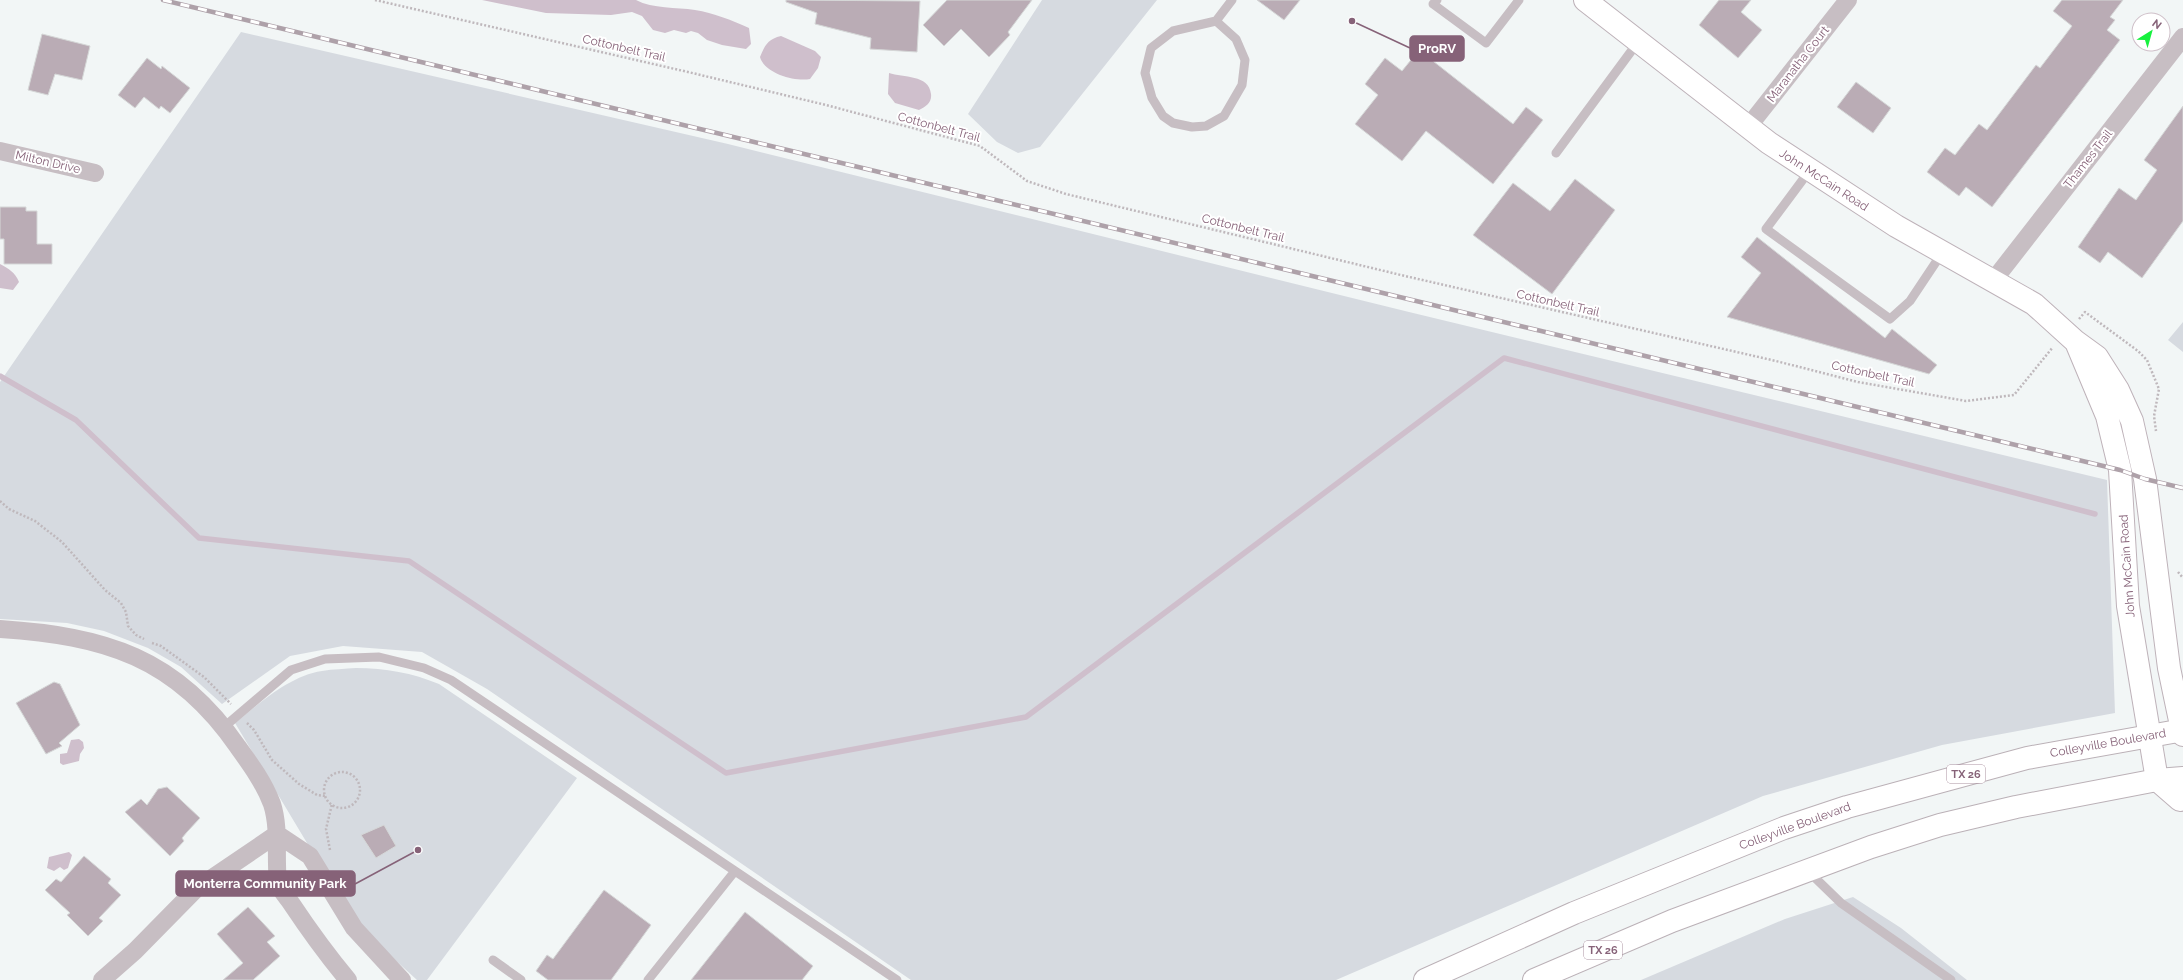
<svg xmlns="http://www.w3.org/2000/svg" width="2183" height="980" font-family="Raleway,sans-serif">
	<rect width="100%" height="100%" fill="#f2f6f6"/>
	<path fill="#d6dae0" d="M1042,0H1157L1040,147L1018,153L997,142L968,114Z
		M241,32L728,144L1409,312L2107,480L2115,713L1942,745L1763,796L1336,980H911L487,689L422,652L343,646L290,656L222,704L181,667L148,648L104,631L67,623L0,619V382Z
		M2183,322V352L2168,340Z
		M356,668C386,668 412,673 439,684L577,778L427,980H417L355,923L235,723C260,703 289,676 322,671C333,669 345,669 356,668Z
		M1853,897L1901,928L1967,980H1641L1785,919Z"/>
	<path fill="#cfbfcc" d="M482,0H636C653,9 676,7 695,10C714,13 731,20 749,28L751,44L746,49L722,45L707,40L698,33L691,31L686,33L674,30L665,33L653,30L642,16L632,12L611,15L546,13Z
		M781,36L815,51L821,57L818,68L810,79C795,82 764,73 760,57C765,45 768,39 781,36Z
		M889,73C903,78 929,74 931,94C932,103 926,106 919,110L895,103L888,94Z
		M0,264C9,269 15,272 19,282L13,290L0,288Z
		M79,739L83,742L84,748L80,754L79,761L63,765L60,763V754L67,753L71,740Z
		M69,852L72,855L68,868L64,870L60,867L54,871L47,868L49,857Z"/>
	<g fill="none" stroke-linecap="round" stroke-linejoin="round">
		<path stroke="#cfbfcc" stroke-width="5.5" d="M0,376L76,420L199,538L409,561L726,773L1026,717L1504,358L2095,514"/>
	</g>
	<path fill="#baacb5" stroke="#d5d7d7" d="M786,0L920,1L917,52L870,49L871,38L815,24L817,13L786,2Z
		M947,0H1032L1008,32L1010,35L989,57L961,29L944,46L923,25Z
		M1257,0H1300L1284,20Z
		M1719,0H1751L1741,12L1762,30L1738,58L1699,25Z
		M2062,0H2123L2110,17L2115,20L2107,30L2120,40L1992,207L1966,187L1959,196L1927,172L1945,148L1955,155L1979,124L1987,130L2036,65L2040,68L2072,26L2053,11Z
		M42,34L90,46L82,80L55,74L48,95L28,90Z
		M1419,50L1513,124L1526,107L1543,120L1493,184L1426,131L1402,161L1355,124L1378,95L1365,84L1385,58L1402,71Z
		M147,58L161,69L162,66L190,88L170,113L161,106L159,109L144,97L135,108L118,95Z
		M1856,82L1891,108L1873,133L1837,107Z
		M2183,106V221L2142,278L2108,252L2100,263L2078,247L2119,188L2136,200L2157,170L2144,160Z
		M1575,179L1615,210L1552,294L1473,235L1513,183L1550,211Z
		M0,207H26V211H37V244H52V264H4V239H0Z
		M1757,237L1885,338L1892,329L1937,365L1929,374L1727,317L1761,273L1741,257Z
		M54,682L60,684L80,725L59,743L62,746L46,754L16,703Z
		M167,787L200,818L187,832L182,838L184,841L170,856L125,812L141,799L147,805L158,789Z
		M384,825L396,846L376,858L361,835Z
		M84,856L111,879L108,883L121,895L99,918L103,921L88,936L67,915L70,913L45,890L56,879L61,882Z
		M604,890L651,925L611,980H548L536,971L547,955L553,959Z
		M248,907L275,936L267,942L280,956L253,980H223L243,963L217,934Z
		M745,912L813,966L802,980H691Z"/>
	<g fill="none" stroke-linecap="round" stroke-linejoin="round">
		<defs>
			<path id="secondary" d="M1585,0L1769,143L1896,226L2034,304L2075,341L2097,357L2118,390L2132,421L2145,479L2169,668L2183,735
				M2076,342L2107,416L2120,470L2128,606L2157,780L2180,800L2183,790"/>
			<path id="primary" d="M1425,980L1574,913L1784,828L1847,807L2027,758L2183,730
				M1534,980L1672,921L1871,847L1940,825L2016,807L2157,780L2183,778"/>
		</defs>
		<use href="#secondary" stroke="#beb2b9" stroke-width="24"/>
		<use href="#primary" stroke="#bbb1b7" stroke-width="24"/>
		<path stroke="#bfb8bc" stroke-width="2.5" stroke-dasharray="2 2" stroke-linecap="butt" d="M375,0L688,72L826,105L980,146L1027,181L1066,194L1405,276L1776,361L1858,382L1966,401L2014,395L2053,347
			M2079,319L2085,312L2138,351L2147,360L2159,389L2154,416L2156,431
			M0,501L9,509L35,521L62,542L105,590L121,603L126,612L128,626L136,635L144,639
			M2178,572L2183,578
			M152,643L161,646L204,677L231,704
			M247,723L254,730L272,760L299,784L317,795L326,796
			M324 790a18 18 0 1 1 36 0a18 18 0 1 1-36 0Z
			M330,850L326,829L332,804"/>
		<path stroke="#c7bec3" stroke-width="9" d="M1437,0L1433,4L1486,43L1519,0
			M1216,21L1236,39L1245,60L1242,85L1224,116L1206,126L1192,127L1173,123L1163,116L1152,98L1145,73L1151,48L1173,31L1216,21L1232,0
			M1556,153L1638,42
			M1810,170L1766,229L1890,319L1910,301L1942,253
			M224,727L291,670L325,659L379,657L424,668L451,680L897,980
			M1808,871L1841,903L1951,980
			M493,960L521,980
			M648,980L735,871"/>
		<path stroke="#c7bec3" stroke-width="18" d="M1748,127L1848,0
			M0,151L95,173
			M1993,281L2183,37
			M0,629C105,636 176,657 238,747C251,765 264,783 272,804C280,829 275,857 278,882C279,889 287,897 291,903C309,930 327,955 348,980
			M277,834L310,856L354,928L402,980
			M102,980L135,951L196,889L277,834"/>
		<use href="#secondary" stroke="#fff" stroke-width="22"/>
		<use href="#primary" stroke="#fff" stroke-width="22"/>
		<defs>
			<path id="rail" d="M163,0L2120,470L2145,479L2183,488"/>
		</defs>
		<use href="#rail" stroke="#aea1a9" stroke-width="4.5"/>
		<use href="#rail" stroke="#fff" stroke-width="3" stroke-dasharray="9" stroke-linecap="butt"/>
	</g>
	<g text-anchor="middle" stroke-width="4" stroke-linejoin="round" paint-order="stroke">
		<g fill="#fff" stroke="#aa91a0" stroke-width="1">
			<rect x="1947" y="765" width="38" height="18" rx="3"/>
			<rect x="1584" y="941" width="38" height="18" rx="3"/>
		</g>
		<g font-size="11" font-weight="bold" fill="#866278">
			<text x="1966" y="778">TX 26</text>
			<text x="1603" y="954">TX 26</text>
		</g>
		<g font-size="12" fill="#866278" stroke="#fff">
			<text transform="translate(624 48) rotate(13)" y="4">Cottonbelt Trail</text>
			<text transform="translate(1798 64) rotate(-52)" y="4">Maranatha Court</text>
			<text transform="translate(939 127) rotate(15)" y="4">Cottonbelt Trail</text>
			<text transform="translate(2088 159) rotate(-52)" y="4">Thames Trail</text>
			<text transform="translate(48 162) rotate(13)" y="4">Milton Drive</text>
			<text transform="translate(1824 180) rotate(33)" y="4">John McCain Road</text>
			<text transform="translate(1243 228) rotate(14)" y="4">Cottonbelt Trail</text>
			<text transform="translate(1558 303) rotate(13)" y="4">Cottonbelt Trail</text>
			<text transform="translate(1873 374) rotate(12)" y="4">Cottonbelt Trail</text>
			<text transform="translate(2127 566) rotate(-94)" y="4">John McCain Road</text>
			<text transform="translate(2108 743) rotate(-10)" y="4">Colleyville Boulevard</text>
			<text transform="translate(1795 826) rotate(-20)" y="4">Colleyville Boulevard</text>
		</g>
	</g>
	<path fill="none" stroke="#866278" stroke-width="1.5" d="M1352 21L1410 48M418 850L355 884"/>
	<g fill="#866278" stroke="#fff" stroke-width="1.5">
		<circle cx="1352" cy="21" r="4"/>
		<circle cx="418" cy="850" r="4"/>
	</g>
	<g fill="#866278" stroke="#866278" stroke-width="1.5">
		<rect x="1410" y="36" width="54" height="25" rx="4"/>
		<rect x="176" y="871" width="179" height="25" rx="4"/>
	</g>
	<g font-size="13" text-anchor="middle" font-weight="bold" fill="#fff">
		<text x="1437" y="53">ProRV</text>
		<text x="265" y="888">Monterra Community Park</text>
	</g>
	<g transform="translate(2151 32) rotate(37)"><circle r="19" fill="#ffffff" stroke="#cfc0c9"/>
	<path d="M0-3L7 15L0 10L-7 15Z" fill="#17f13f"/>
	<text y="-6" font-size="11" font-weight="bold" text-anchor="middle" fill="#866278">N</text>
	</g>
</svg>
